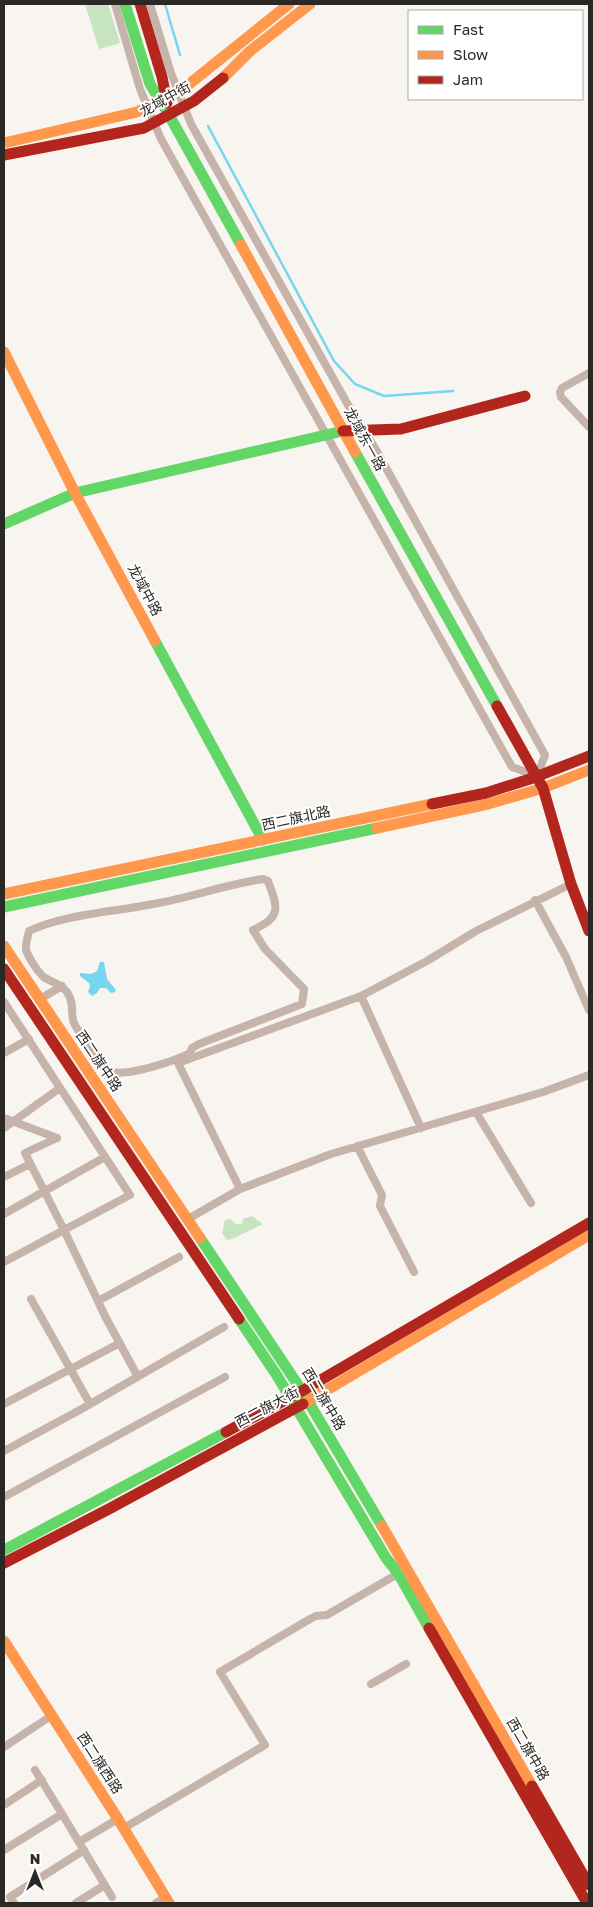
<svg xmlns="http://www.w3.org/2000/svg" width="593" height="1907" font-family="'Golos Text','Noto Sans SC',sans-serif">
	<rect width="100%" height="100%" fill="#f8f5f0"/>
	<path fill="#c6e4bf" d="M85,4H108L120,43L99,49Z
		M252,1216L263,1224L232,1239L227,1240L222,1233L225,1220L230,1219L236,1224H242L243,1219Z"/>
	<path fill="#74d7ef" d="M100,962H104L107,979L116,990L115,992L111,993L106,988H100L97,993L92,996L88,992L90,986L89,983L80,976V973L91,974L97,971Z"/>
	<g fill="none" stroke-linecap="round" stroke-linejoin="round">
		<path stroke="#74d7ef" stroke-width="2.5" d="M165,4L180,55
			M208,126L334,361L355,384L384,396L453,391"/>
		<path stroke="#c6b3aa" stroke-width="8" d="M115,4L140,89L161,139L512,767L537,776L545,755L375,448L352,412L191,124L171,73L150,4
			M589,373L562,388L560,392L561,397L589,427
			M263,879L268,881C278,908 282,917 253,930L265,949L304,989L302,1004L199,1044L192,1048L190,1053C175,1061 124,1078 109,1071C103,1068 79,1033 75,1025C69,1016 76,1005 67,992C61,984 54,983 45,978C38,973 29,958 26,950C25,945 28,936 29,931C65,914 114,912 153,904C189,898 227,884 263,879Z
			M535,900L566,957L589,1010
			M361,996L421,1128
			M40,999L62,986
			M4,1002L130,1195L64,1230L106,1318L138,1377
			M4,1053L29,1039
			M476,1112L531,1203
			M4,1118L57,1138
			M4,1128L60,1088
			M357,1146L382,1195L380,1206L414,1272
			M4,1177L30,1164
			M240,1189L178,1063L361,996L427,961L476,931L571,884
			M4,1214L105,1157
			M188,1219L240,1189L331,1154L543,1092L589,1075
			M4,1262L64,1230L25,1153L57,1138
			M31,1299L90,1404
			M98,1301L179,1257
			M4,1404L120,1343
			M4,1451L78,1411L224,1327
			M4,1497L225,1377
			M371,1684L406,1664
			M4,1747L51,1716
			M4,1805L42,1780
			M62,1814L112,1897
			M124,1828L265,1745L220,1672L310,1619L316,1616L327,1615L401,1572
			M79,1842L118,1819
			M4,1850L62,1814L35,1770
			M14,1903L10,1897L84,1850
			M76,1903L105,1885
			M156,1903L166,1897"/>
		<path stroke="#63d668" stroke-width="11" d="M125,4L150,84L169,115L241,245
			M355,452L497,706
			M4,524L75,493L343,431
			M155,641L263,840
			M4,907L377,828
			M200,1238L302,1391L382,1526
			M239,1319L276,1374L386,1558L398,1573L429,1628
			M4,1550L226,1432"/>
		<path stroke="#ff974d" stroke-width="11" d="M223,78L250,51L310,4
			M4,143L137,112L188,85L289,4
			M241,245L355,452
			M4,352L75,493L155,641
			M377,828L488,804L543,788L589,770
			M4,894L432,804
			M4,946L200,1238
			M303,1404L589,1235
			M382,1526L532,1786
			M4,1641L118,1819L169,1903"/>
		<path stroke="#b3261e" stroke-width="11" d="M140,4L162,77L167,103
			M4,155L144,128L194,101L223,78
			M343,431L401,429L525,396
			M497,706L543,788L571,884L589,931
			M432,804L486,793L533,778L589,756
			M4,969L239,1319
			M226,1432L302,1391L589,1223
			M4,1563L107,1510L303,1404
			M429,1628L587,1903
			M532,1786L589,1885"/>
	</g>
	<g text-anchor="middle" stroke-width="4" stroke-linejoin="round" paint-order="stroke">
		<g font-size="14" fill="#2b2926" stroke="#fff">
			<text transform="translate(165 99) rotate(-29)" y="5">龙域中街</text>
			<text transform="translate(365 439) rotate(61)" y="5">龙域东一路</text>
			<text transform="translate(145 590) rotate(62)" y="5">龙域中路</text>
			<text transform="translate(296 818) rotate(-12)" y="5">西二旗北路</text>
			<text transform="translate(99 1061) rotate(56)" y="5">西二旗中路</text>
			<text transform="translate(324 1399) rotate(59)" y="5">西二旗中路</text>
			<text transform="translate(267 1407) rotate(-28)" y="5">西二旗大街</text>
			<text transform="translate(528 1749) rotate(60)" y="5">西二旗中路</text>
			<text transform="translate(100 1763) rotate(57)" y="5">西二旗西路</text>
		</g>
	</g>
	<rect width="593" height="1907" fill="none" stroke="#2b2926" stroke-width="10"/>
	<rect x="408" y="10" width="175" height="90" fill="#ffffff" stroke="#aaa9a8"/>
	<rect x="418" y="26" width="25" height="8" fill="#63d668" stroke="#aaa9a8"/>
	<text x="453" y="35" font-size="15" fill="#2b2926">Fast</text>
	<rect x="418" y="51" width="25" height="8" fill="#ff974d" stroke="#aaa9a8"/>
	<text x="453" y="60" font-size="15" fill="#2b2926">Slow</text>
	<rect x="418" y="76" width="25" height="8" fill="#b3261e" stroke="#aaa9a8"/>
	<text x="453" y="85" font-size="15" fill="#2b2926">Jam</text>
	<g transform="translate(35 1872)" stroke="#ffffff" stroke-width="4" paint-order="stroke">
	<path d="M0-4L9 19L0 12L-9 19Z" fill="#2b2926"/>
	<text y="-8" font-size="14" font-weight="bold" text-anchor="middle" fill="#2b2926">N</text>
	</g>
</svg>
